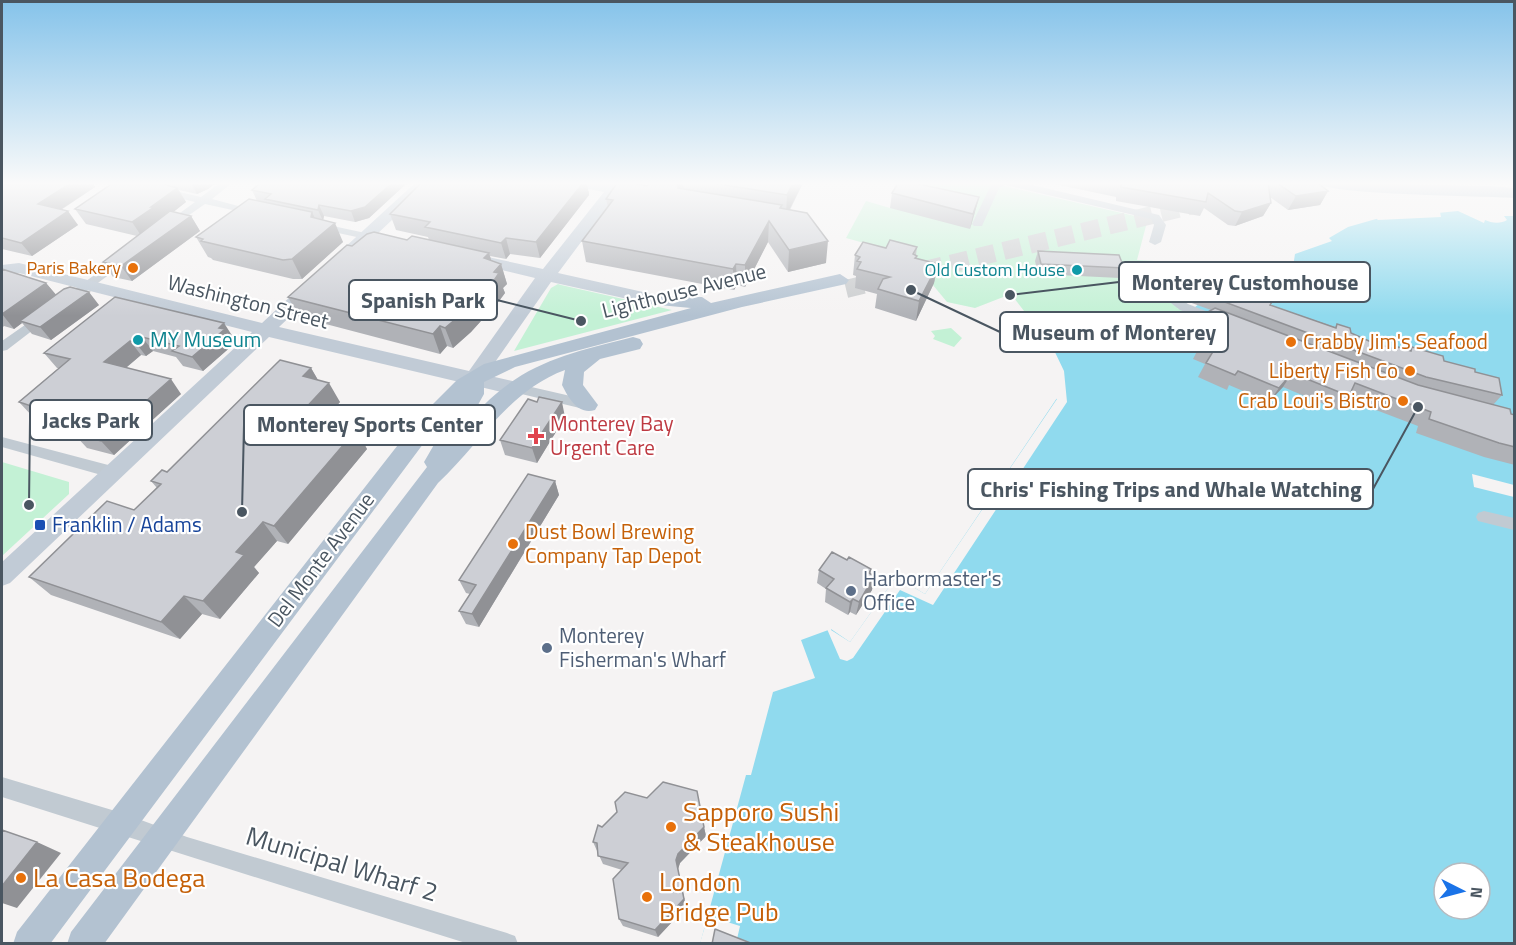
<svg xmlns="http://www.w3.org/2000/svg" width="1516" height="945" font-family="'Titillium Web',sans-serif">
	<rect width="100%" height="100%" fill="#f5f3f3"/>
	<path fill="#c3f1d5" d="M904,183H991L1135,216L1147,222L1137,260L1229,265L1236,266L1249,277L1193,286L1177,308L1207,320L1103,357L1037,328L1011,294L975,308L947,302L908,255L846,238L866,201L890,208Z
		M558,284L561,285L672,310L514,351L551,288Z
		M951,328L962,338L954,347L933,339L935,336L931,331Z
		M2,462L69,482V494L2,556Z"/>
	<path fill="#90daee" fill-rule="evenodd" d="M1458,211L1484,223L1485,220C1491,223 1501,224 1507,220L1504,216H1514V943L700,944L746,775H751L773,692L815,678L801,640L831,629L850,642L896,577L925,594L1057,398L1039,340L1119,312H1139L1149,320H1170L1173,315H1185L1214,292L1259,273L1298,275L1293,267L1295,254L1332,241L1329,238L1348,227L1376,219ZM1444,873H1480V909H1444Z"/>
	<path fill="#f5f3f3" d="M1429,210L1440,212L1441,217L1378,220L1375,217L1425,213Z
		M1103,317L1106,320L1056,334L1052,337V346L1064,371L1067,402L933,605L900,590L853,658L847,661L840,659L827,629L832,627L831,630L850,642L896,577L925,594L1057,399L1053,397L1036,345V339L1040,332Z
		M1472,474L1514,485V497L1474,487Z
		M708,916L740,926L737,939L751,944L700,943Z"/>
	<g fill="none" stroke-linecap="round" stroke-linejoin="round">
		<path stroke="#caccce" stroke-width="18" stroke-dasharray="18 9" stroke-linecap="butt" d="M846,289L1198,204"/>
		<path fill="#c1cad2" fill-rule="evenodd" d="M119,183H140L201,197L220,183H232L212,199L261,212L255,215L205,204L169,229L163,226L165,224L195,202Z
			M992,183H1024L1159,215L1166,225L1161,242L1155,245L1149,242L1154,225L1151,219L1005,185L999,188L982,226H974L972,224Z
			M319,223L370,234L372,236L366,239L315,228L313,226Z
			M125,254L129,256V260L68,305H60V299Z
			M1153,279L1188,304L1226,319L1228,322L1222,326L1180,310L1149,286L1147,283Z
			M42,313L48,317L46,320L7,350L2,351V341Z
			M514,383L588,400L595,405L588,410L509,391L507,388L509,385Z
			M2,437L112,466L117,468L119,472L117,476L112,478L2,447Z
			M1484,511L1514,518V530L1478,521L1476,517L1478,513Z
			M2,777L122,813L187,837L507,933L515,936L518,944H469C313,896 157,846 2,797Z"/>
		<path fill="#c1cbd6" fill-rule="evenodd" d="M415,183H431L355,255H343L341,252L343,249Z
			M572,183H625L558,273L661,296L664,300L661,304L655,305L551,282L486,375L521,383L524,388L521,393L514,395L269,337L10,583L2,586V562L252,332L19,273L2,275V265L19,263L262,323L307,281H319L322,285L319,289L279,327L469,371L535,278L468,262L466,259L474,254L543,269L604,192L574,186Z"/>
		<path fill="#b3c2d1" fill-rule="evenodd" d="M1317,183L1490,186L1514,188V198C1487,196 1328,195 1317,183Z
			M840,274L849,280L846,284L742,307L515,367L484,382V394L469,421C519,363 563,355 633,337L640,339L643,344L640,349L600,359L584,372L583,385L598,405L595,410C578,415 569,399 562,385L565,370C508,391 480,444 438,483L104,944H67L71,932L427,467L424,462L457,405L435,428L50,944H13L17,932L419,418L457,380L484,364L691,308L648,304L646,300L648,296L702,297L711,303Z"/>
	</g>
	<path fill="#b0b2b7" d="M2,183H93L95,187L61,210L78,225L32,256L2,249Z
		M113,183H216L208,189L197,194L179,190L186,202L173,212L191,216L200,231L132,281L113,277L103,262L137,236L86,224L75,209Z
		M407,183L369,218L355,222L324,216L323,220L343,242L302,279H293L213,260L211,258L208,257L196,237L257,201L252,190Z
		M649,183H803L790,210L826,263L788,272L768,242L745,287L737,285L734,290L586,262L582,241L608,207L606,199L647,186Z
		M1050,183H1318L1328,191L1320,205L1288,210L1270,197L1271,203L1263,216L1235,226L1228,225L1204,208L1200,216L1116,201V197Z
		M589,191V195L540,258L510,254L506,259L490,256L491,261L501,264L507,284L503,288L505,293L499,301L471,332L453,348L447,346L440,354L299,317L288,297L352,246L407,240H429L428,237L396,230L390,214Z
		M892,193L975,212L970,229L890,208Z
		M917,247L916,255L917,259L938,264L934,283L916,321L875,308L877,294L855,288L856,276L853,275L855,255L886,248Z
		M1038,251L1124,268L1120,278L1038,274L1035,261Z
		M2,269L46,283L56,295L99,305L51,340L32,334L22,323L14,329L4,326L2,328Z
		M1195,291L1270,305L1335,327L1337,324L1351,333L1369,341L1396,350L1398,347L1410,350L1412,347L1444,361L1475,372L1502,395L1493,405L1511,414L1515,415V465L1484,457L1416,433L1418,426L1347,399L1338,410L1283,387L1269,402L1229,385L1227,390L1198,377L1205,364L1193,359L1207,332L1197,328L1204,314L1211,310L1189,302Z
		M115,297L233,337L231,339L234,344L203,371L183,366L176,357L153,351L146,356L141,355L126,368L181,394L114,455L87,448L74,434L77,431L33,417L19,402L59,368H57L44,353Z
		M311,368L318,380L340,402L323,421L367,449L288,544L277,541L254,567L259,573L220,619L202,614L180,639L51,595L29,577L134,510L157,488L151,481L167,472Z
		M565,417L537,463L505,455L500,440Z
		M555,481L559,495L479,627L466,624L459,611L470,594L466,593L459,580Z
		M847,560L871,569V574L874,576L872,590L856,615L850,612L848,615L825,602L826,589L817,583L819,570Z
		M602,827H704L706,836L680,863L678,869L686,907L658,937L623,926L619,919L622,870L603,864L593,842Z"/>
	<path fill="#909195" d="M71,183H93L95,187L48,218L38,204Z
		M191,183H216L208,189L197,194Z
		M392,183H407L369,218L355,222L351,211Z
		M583,183H587L589,195L540,258L536,242Z
		M677,183H683L684,200L678,202Z
		M793,183H803L786,216L787,195Z
		M177,188L186,202L142,237L132,222Z
		M1328,191L1320,205L1288,210L1296,196Z
		M979,197L975,212L970,229L973,214Z
		M1271,203L1263,216L1235,226L1242,212Z
		M319,205L324,216L323,221L318,210Z
		M68,211L78,225L32,256L21,243Z
		M312,212L321,231L335,223L343,242L302,279L292,259Z
		M191,216L200,231L132,281L121,266Z
		M769,221L768,242L745,287V265Z
		M506,238L510,254L506,259L501,243Z
		M828,241L826,263L788,272L789,250Z
		M489,253L495,272L501,264L507,284L503,288L505,293L499,301L471,332L453,348L445,328L484,258Z
		M736,264L737,285L734,290L733,269Z
		M938,264L934,283L916,321L919,301Z
		M46,283L58,297L20,321L22,323L14,329L2,314Z
		M89,292L99,305L51,340L40,327Z
		M224,323L233,337L231,339L234,344L203,371L192,357Z
		M440,326L447,346L440,354L433,334Z
		M142,337L153,351L146,356L135,342Z
		M130,341L141,355L116,376L104,362Z
		M311,368L322,387L303,376Z
		M1292,373L1283,387L1269,402L1279,388Z
		M171,379L181,394L114,455L101,441Z
		M329,383L340,402L311,434L299,415Z
		M562,402L565,417L537,463L532,448Z
		M357,429L367,449L288,544L274,526Z
		M555,481L559,495L479,627L472,614Z
		M263,522L277,541L254,567L259,573L220,619L203,601L236,552Z
		M874,576L872,590L856,615L859,602Z
		M184,596L202,614L180,639L161,622Z
		M853,599L850,612L848,615L850,602Z
		M704,827L706,836L680,863L678,869L686,907L658,937L655,930L678,854Z
		M37,842L61,853L17,908L2,903V886Z"/>
	<path fill="#cdcfd5" stroke="#909195" stroke-width="1.5" d="M2,183H71L38,204L68,211L21,243L2,238Z
		M113,183H160L177,188L151,207H154L132,222L75,209Z
		M260,183H392L365,207L351,211L319,205L318,210L265,199L271,194L252,190Z
		M421,183H583L536,242L506,238L501,243L425,227L430,222L390,214Z
		M617,183H633L647,186L649,183H677L678,188L782,205L780,208L807,213L828,241L789,250L769,221L745,265L736,264L733,269L582,241L613,200L606,199Z
		M713,183H793L787,195Z
		M898,183H914L979,197L973,214L892,193Z
		M1121,183H1268L1271,203L1242,212L1235,211L1208,193L1206,202L1121,187Z
		M1277,183H1318L1328,191L1296,196Z
		M249,199L312,212L311,217L335,223L292,259L283,260L201,241L203,239L196,237Z
		M170,211L191,216L121,266L103,262Z
		M374,232L407,240L412,236L489,253L484,258L501,264L494,272L499,273L493,282L464,312L445,328L440,326L433,334L288,297L347,245L352,246L367,234Z
		M890,240L917,247L913,254L917,256L915,258L938,264L919,301L878,289L883,279L890,277L857,269L861,262L857,261L860,257L855,255L863,242L886,248Z
		M1038,251L1119,255L1124,268L1041,264Z
		M2,269L46,283L2,314Z
		M1204,278L1236,289L1239,284L1275,297L1270,305L1336,328L1337,324L1350,328L1351,333L1369,341L1397,350L1398,347L1411,351L1412,347L1443,356L1444,361L1475,369V372L1499,378L1502,395L1426,377L1195,291Z
		M70,287L89,292L40,327L20,321L64,289Z
		M115,297L224,323L219,328L225,329L192,357L172,351L179,346L142,337L135,342L130,341L104,362L171,379L101,441L74,434L86,424L19,402L70,359L44,353Z
		M1215,308L1418,385L1510,409L1511,414L1515,415V447L1499,443L1429,419L1431,412L1355,383L1349,396L1292,373L1279,388L1238,371L1235,375L1206,363L1214,350L1200,345L1215,318L1204,314Z
		M280,360L311,368L303,376L329,383L299,415L357,429L274,526L263,522L236,552L244,555L203,601L184,596L161,622L29,577L107,501L134,510L161,484L151,481L162,470L167,472Z
		M539,397L562,402L532,448L500,440L528,399L537,402Z
		M528,474L555,481L472,614L459,611L476,585L459,580Z
		M832,552L847,560L849,557L871,569L869,573L874,576L859,602L853,599L850,602L826,588L834,579L819,570Z
		M663,782L697,791L704,827L678,854L676,860L684,899L655,930L619,919L613,879L628,863L598,856L597,843L593,842L598,825L602,827L617,812L615,802L625,792L647,798Z
		M2,830L37,842L2,886Z
		M715,929L753,944H712Z"/>
	<linearGradient id="sky" x2="0" y2="1"><stop stop-color="#85c3ea"/><stop offset="0.58" stop-color="#fafafa"/><stop offset="1" stop-color="#fafafa" stop-opacity="0"/></linearGradient>
	<rect width="1516" height="316" fill="url(#sky)"/>
	<g fill="#e8710a" stroke="#fff" stroke-width="2">
		<circle cx="133" cy="268" r="6"/>
		<circle cx="1291" cy="342" r="6"/>
		<circle cx="1410" cy="371" r="6"/>
		<circle cx="1403" cy="401" r="6"/>
		<circle cx="513" cy="544" r="6"/>
		<circle cx="671" cy="827" r="6"/>
		<circle cx="21" cy="878" r="6"/>
		<circle cx="647" cy="897" r="6"/>
	</g>
	<g fill="#0f9aa8" stroke="#fff" stroke-width="2">
		<circle cx="1077" cy="270" r="6"/>
		<circle cx="138" cy="340" r="6"/>
	</g>
	<path fill="#e0444e" stroke="#fff" stroke-width="2" d="M533 427h6v6h6v6h-6v6h-6v-6h-6v-6h6z"/>
	<rect fill="#1a4fb4" stroke="#fff" stroke-width="2" x="34" y="519" width="12" height="12" rx="3"/>
	<g fill="#5c6f8a" stroke="#fff" stroke-width="2">
		<circle cx="851" cy="591" r="6"/>
		<circle cx="547" cy="648" r="6"/>
	</g>
	<g text-anchor="middle" stroke-width="4.5" stroke-linejoin="round" paint-order="stroke">
		<g font-size="18" fill="#c56008" stroke="#fff" text-anchor="end">
			<text x="121" y="274">Paris Bakery</text>
		</g>
		<g font-size="18" fill="#0d838f" stroke="#fff" text-anchor="end">
			<text x="1065" y="276">Old Custom House</text>
		</g>
		<g font-size="21" fill="#4a5661" stroke="#fff">
			<text transform="translate(684 291) rotate(-14)" y="7">Lighthouse Avenue</text>
			<text transform="translate(248 302) rotate(14)" y="7">Washington Street</text>
			<text transform="translate(321 560) rotate(-53)" y="7">Del Monte Avenue</text>
		</g>
		<g font-size="21" fill="#0d838f" stroke="#fff" text-anchor="start">
			<text x="150" y="347">MY Museum</text>
		</g>
		<g font-size="21" fill="#c56008" stroke="#fff" text-anchor="start">
			<text x="1303" y="349">Crabby Jim's Seafood</text>
			<text x="1398" y="378" text-anchor="end">Liberty Fish Co</text>
			<text x="1391" y="408" text-anchor="end">Crab Loui's Bistro</text>
			<text x="525" y="539">Dust Bowl Brewing<tspan x="525" dy="24">Company Tap Depot</tspan></text>
		</g>
		<g font-size="21" fill="#be3a42" stroke="#fff" text-anchor="start">
			<text x="550" y="431">Monterey Bay<tspan x="550" dy="24">Urgent Care</tspan></text>
		</g>
		<g font-size="21" fill="#164399" stroke="#fff" text-anchor="start">
			<text x="52" y="532">Franklin / Adams</text>
		</g>
		<g font-size="21" fill="#4e5e75" stroke="#fff" text-anchor="start">
			<text x="863" y="586">Harbormaster's<tspan x="863" dy="24">Office</tspan></text>
			<text x="559" y="643">Monterey<tspan x="559" dy="24">Fisherman's Wharf</tspan></text>
		</g>
		<g font-size="26" fill="#c56008" stroke="#fff" text-anchor="start">
			<text x="683" y="821">Sapporo Sushi<tspan x="683" dy="30">&amp; Steakhouse</tspan></text>
			<text x="33" y="887">La Casa Bodega</text>
			<text x="659" y="891">London<tspan x="659" dy="30">Bridge Pub</tspan></text>
		</g>
		<g font-size="26" fill="#4a5661" stroke="#fff">
			<text transform="translate(342 864) rotate(17)" y="9">Municipal Wharf 2</text>
		</g>
	</g>
	<path fill="none" stroke="#4a5661" stroke-width="2" d="M1010 295L1119 282M581 321L497 300M911 290L1000 332M29 505L30 420M242 512L244 425M1418 407L1373 489"/>
	<g fill="#4a5661" stroke="#fff" stroke-width="2">
		<circle cx="1010" cy="295" r="6"/>
		<circle cx="581" cy="321" r="6"/>
		<circle cx="911" cy="290" r="6"/>
		<circle cx="29" cy="505" r="6"/>
		<circle cx="242" cy="512" r="6"/>
		<circle cx="1418" cy="407" r="6"/>
	</g>
	<g fill="#fff" stroke="#4a5661" stroke-width="2">
		<rect x="1119" y="262" width="251" height="40" rx="6"/>
		<rect x="349" y="280" width="148" height="40" rx="6"/>
		<rect x="1000" y="312" width="228" height="40" rx="6"/>
		<rect x="30" y="400" width="122" height="40" rx="6"/>
		<rect x="244" y="405" width="251" height="40" rx="6"/>
		<rect x="968" y="469" width="405" height="40" rx="6"/>
	</g>
	<g font-size="22" text-anchor="middle" font-weight="bold" fill="#4a5661">
		<text x="1245" y="290">Monterey Customhouse</text>
		<text x="423" y="308">Spanish Park</text>
		<text x="1114" y="340">Museum of Monterey</text>
		<text x="91" y="428">Jacks Park</text>
		<text x="370" y="432">Monterey Sports Center</text>
		<text x="1171" y="497">Chris' Fishing Trips and Whale Watching</text>
	</g>
	<rect width="1516" height="945" fill="none" stroke="#4a5661" stroke-width="6"/>
	<g transform="translate(1462 891) rotate(96)"><circle r="28" fill="#ffffff" stroke="#b7bbc0" stroke-width="1.5"/>
	<path d="M0-4.5L10 22L0 15L-10 22Z" fill="#1a73e8"/>
	<text y="-9" font-size="16" font-weight="bold" text-anchor="middle" fill="#4a5661">N</text>
	</g>
</svg>
